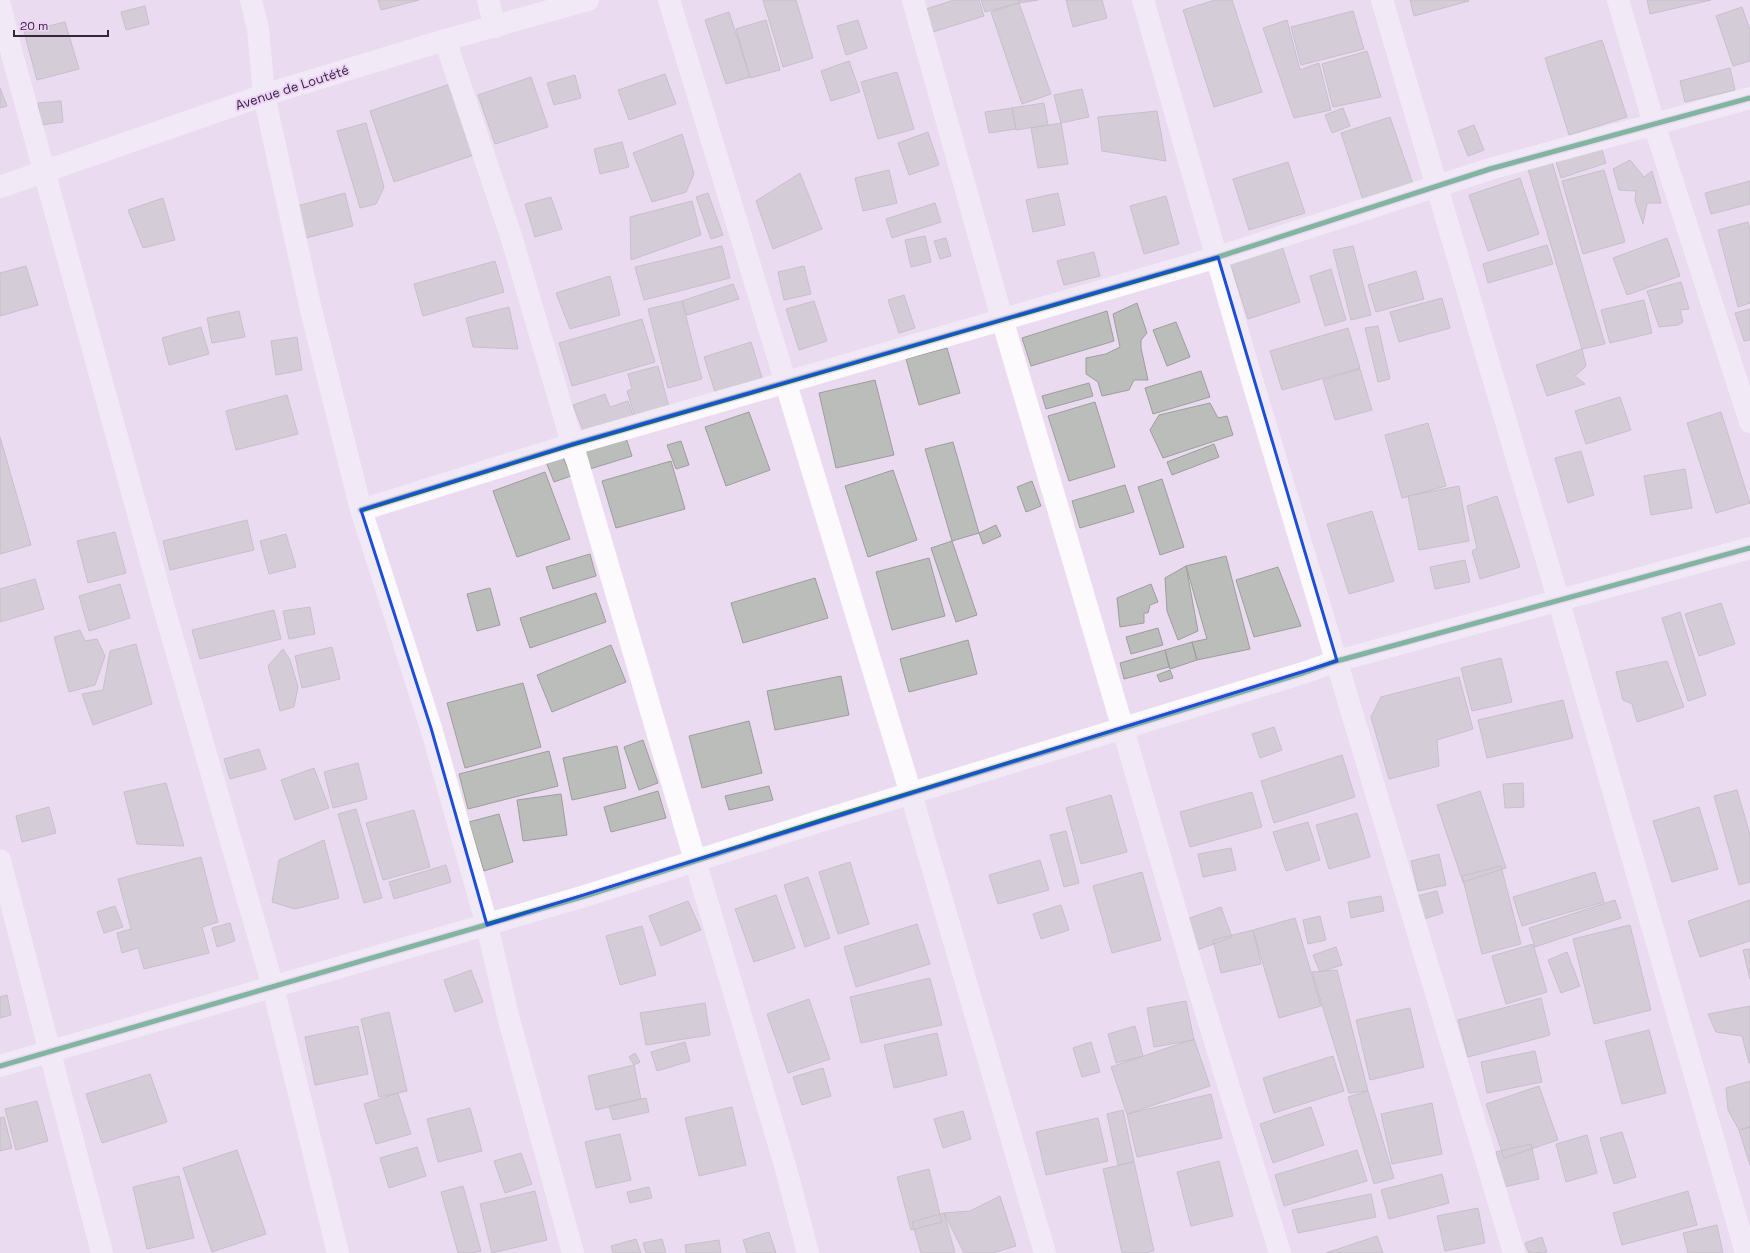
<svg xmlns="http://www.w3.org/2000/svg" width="1750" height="1253" font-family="'Space Grotesk',sans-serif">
	<rect width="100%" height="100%" fill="#eadbf0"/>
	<path fill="#bbbdbb" stroke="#9d9e9c" d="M378,0H419L381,10Z
		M763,0H796L813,58L783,67Z
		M954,0H979L984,16L933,32L926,9Z
		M981,0H1018L1019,3L985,12Z
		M1019,0H1038L1019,3Z
		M1066,0H1102L1107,18L1073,27Z
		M1215,0H1232L1262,92L1214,107L1183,10Z
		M1410,0H1468L1469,1L1414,16Z
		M1647,0H1711L1650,14Z
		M1019,3L1051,94L1022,104L991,12Z
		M145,6L149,24L126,30L121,12Z
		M1742,7L1750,30V61L1733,66L1716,16Z
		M1353,11L1364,49L1301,65L1291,27Z
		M729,12L750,77L726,84L705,20Z
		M766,20L780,70L750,78L736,29Z
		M858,20L867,48L846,55L837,26Z
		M1287,20L1300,70L1319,63L1331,110L1294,118L1263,28Z
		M65,22L79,69L37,80L24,32Z
		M1602,40L1627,117L1569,135L1545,58Z
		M1367,51L1381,97L1333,107L1322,64Z
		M849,61L860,92L831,101L821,71Z
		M1730,68L1735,90L1685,102L1680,81Z
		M897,72L914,129L878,139L861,82Z
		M665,74L676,104L629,120L618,90Z
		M575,75L581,98L554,105L547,83Z
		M531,77L548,127L495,144L478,95Z
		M450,84L474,155L394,182L370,111Z
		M0,88L7,106L0,108Z
		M1082,89L1089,117L1061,123L1054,95Z
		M61,101L63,122L41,125L38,103Z
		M1044,103L1048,125L1016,130L1012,108Z
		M1012,108L1016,129L989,133L985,112Z
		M1343,108L1350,126L1332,133L1325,115Z
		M1157,111L1166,161L1102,151L1098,117Z
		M1390,117L1413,184L1363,200L1341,133Z
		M366,123L384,187L376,204L360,208L337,131Z
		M1061,123L1068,164L1038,168L1031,128Z
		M1474,125L1484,150L1468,156L1458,131Z
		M928,132L939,165L909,175L898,143Z
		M682,134L694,174L686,192L652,202L633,153Z
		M622,142L629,167L600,174L594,149Z
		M1601,147L1606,163L1561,178L1556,162Z
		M1630,160L1644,177L1652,171L1661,203H1647L1643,224L1635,200L1636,191L1619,190L1613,169Z
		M1288,162L1305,213L1249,230L1233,179Z
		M1552,162L1605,344L1582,349L1528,169Z
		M889,170L897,203L863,211L855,178Z
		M1604,170L1625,242L1583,254L1562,181Z
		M800,173L822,229L773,249L756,201Z
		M1520,178L1539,234L1488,251L1469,195Z
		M1750,181V204L1711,214L1705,193Z
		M345,193L353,226L306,238L297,206Z
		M708,193L723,235L711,239L696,197Z
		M1058,193L1065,225L1033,232L1026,200Z
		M1166,196L1179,244L1144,254L1130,206Z
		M551,197L562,229L535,237L525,204Z
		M163,198L175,240L143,248L128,210Z
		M692,201L701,235L631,260L630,217Z
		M935,203L941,222L892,238L886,219Z
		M1748,222L1750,229V303L1738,307L1718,230Z
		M925,236L931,262L911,267L905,240Z
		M946,238L951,256L940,259L934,241Z
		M1667,238L1680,276L1627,295L1613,258Z
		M1281,243L1300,302L1248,319L1229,260Z
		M1547,245L1553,264L1488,283L1483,264Z
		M722,246L730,278L644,300L635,267Z
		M1353,246L1371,315L1351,320L1333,250Z
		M1094,252L1100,276L1064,285L1057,261Z
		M495,261L504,292L423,316L414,284Z
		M26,266L38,305L0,316V273Z
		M804,266L811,294L784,300L778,272Z
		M1331,269L1346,320L1325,326L1310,276Z
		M1416,271L1424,299L1376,312L1368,285Z
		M610,276L620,315L570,329L556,293Z
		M1681,282L1689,309L1680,310L1683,322L1678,325L1659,327L1647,291Z
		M733,284L739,299L687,315L682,301Z
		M904,295L915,328L899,333L888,300Z
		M1442,298L1450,328L1399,342L1390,312Z
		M1644,300L1652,333L1610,343L1601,310Z
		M682,301L702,379L668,388L648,309Z
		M814,301L827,341L799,350L786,309Z
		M1137,303L1147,333L1141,340V348L1148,380H1134L1129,390L1102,396L1098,382L1086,374V358L1106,354L1120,347L1113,314Z
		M509,307L518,349L473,347L466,318Z
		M1750,309V340L1744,341L1735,313Z
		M239,311L245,337L212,343L207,318Z
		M1107,311L1114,341L1031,366L1022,338Z
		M642,319L655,362L572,386L559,343Z
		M1176,322L1190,357L1167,366L1153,330Z
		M1378,326L1390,379L1378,382L1365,328Z
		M201,327L209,354L169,365L162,338Z
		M1348,328L1360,368L1282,390L1270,351Z
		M297,337L302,370L276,375L271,341Z
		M751,342L762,378L715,392L704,357Z
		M947,348L960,393L919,405L906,359Z
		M1582,349L1586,366L1575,376L1585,384L1547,396L1536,365Z
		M658,366L669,407L635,417L627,391L632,389L628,374Z
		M1360,369L1372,410L1335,420L1323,380Z
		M1201,371L1210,397L1153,414L1145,388Z
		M875,380L894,455L836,468L819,393Z
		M1089,383L1093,396L1046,409L1042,396Z
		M605,394L610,407L628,401L633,416L584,433L573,405Z
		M287,395L298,434L236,450L226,411Z
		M1620,397L1631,430L1586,444L1575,411Z
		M1095,402L1115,467L1069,481L1048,416Z
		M1210,403L1218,418L1227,416L1233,435L1163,458L1150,430L1159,415Z
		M749,412L770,470L726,486L705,427Z
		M1721,412L1750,503L1716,513L1687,423Z
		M1428,423L1446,486L1402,498L1385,435Z
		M625,435L632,456L590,469L584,448Z
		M0,437L31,545L0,554Z
		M681,441L689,465L676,469L667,445Z
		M953,442L979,533L952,541L925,449Z
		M1214,444L1219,457L1172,475L1167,462Z
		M1581,451L1594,495L1568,503L1555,458Z
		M562,455L571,476L554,482L546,462Z
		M671,461L685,509L616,528L602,481Z
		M1685,469L1692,508L1651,515L1644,476Z
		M893,470L917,540L868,557L845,486Z
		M545,472L570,539L517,557L493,491Z
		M1162,479L1184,547L1160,555L1138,487Z
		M1032,481L1041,506L1026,512L1017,487Z
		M1125,485L1134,512L1080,528L1072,501Z
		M1459,486L1469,541L1419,550L1408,496Z
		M1497,496L1520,567L1480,579L1472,551L1477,548L1467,506Z
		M1372,511L1394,581L1349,594L1327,524Z
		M247,520L254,550L170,570L163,541Z
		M996,525L1001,536L983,544L979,533Z
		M115,532L126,573L88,583L77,541Z
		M286,534L296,567L269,574L260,541Z
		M952,541L977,615L956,622L931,548Z
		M590,554L596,576L553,589L546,567Z
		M1226,556L1250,649L1197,660L1192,642L1207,639L1186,566Z
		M929,558L945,616L892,630L876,572Z
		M1465,560L1470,582L1435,589L1430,567Z
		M1186,566L1198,631L1178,640L1167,611L1165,578Z
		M1278,567L1301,626L1254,637L1236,580Z
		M815,578L828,618L743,643L731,603Z
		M35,579L44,609L0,622V589Z
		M120,584L130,618L89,631L79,596Z
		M1151,584L1158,602L1150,605L1148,613H1144V623L1120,627L1117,598Z
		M490,588L500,625L477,631L467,594Z
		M596,593L606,622L530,648L520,618Z
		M1721,603L1735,644L1699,656L1685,614Z
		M310,607L315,634L289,639L283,611Z
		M274,610L281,639L200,659L192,630Z
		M1680,612L1706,695L1688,701L1662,618Z
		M1158,628L1163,645L1131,654L1126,637Z
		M80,630L85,641L97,639L105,656L95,685L69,692L54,637Z
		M968,640L977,674L909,692L900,659Z
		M1192,642L1197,660L1170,669L1165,650Z
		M136,644L152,704L93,725L82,694L103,690L110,651Z
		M611,645L626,682L552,712L537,675Z
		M332,647L340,679L302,688L295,656Z
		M283,649L290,660L298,687L294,707L280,711L268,666Z
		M1165,650L1169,667L1124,679L1120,663Z
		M1501,658L1512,702L1472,711L1461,668Z
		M1667,661L1684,707L1637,722L1632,704L1623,700L1616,672Z
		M1170,670L1173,678L1160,682L1157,675Z
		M841,676L849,715L775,730L767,691Z
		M1459,677L1473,729L1437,740L1439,766L1389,779L1371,717L1381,697Z
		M523,683L541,747L465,768L447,703Z
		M1563,700L1573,738L1487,758L1478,720Z
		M749,721L762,773L702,788L689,736Z
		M1274,727L1282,750L1260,758L1252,734Z
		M643,740L658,783L639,790L624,747Z
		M617,746L626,788L572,800L563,758Z
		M259,749L266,769L230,779L224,759Z
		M549,751L558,786L468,809L459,774Z
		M1342,755L1355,797L1274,823L1261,781Z
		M358,763L367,799L333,808L324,772Z
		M314,768L329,808L295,820L281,780Z
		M166,783L184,846L137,844L124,792Z
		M1523,783L1524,807L1505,808L1503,784Z
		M769,786L773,800L729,810L725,796Z
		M1737,790L1750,835V882L1739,885L1714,796Z
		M658,791L666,818L611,832L604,807Z
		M1480,791L1506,868L1463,882L1437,805Z
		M1252,792L1262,827L1190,847L1180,812Z
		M561,794L567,835L523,841L517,800Z
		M1111,795L1127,852L1081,864L1066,808Z
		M49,807L56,833L22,842L16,816Z
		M1699,807L1718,869L1672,882L1653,821Z
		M356,809L382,898L364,903L338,814Z
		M414,810L430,867L383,880L366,823Z
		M1357,813L1370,857L1329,869L1316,825Z
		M499,814L513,862L484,871L469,822Z
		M1308,822L1320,860L1286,871L1273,832Z
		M1066,831L1079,883L1064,887L1050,835Z
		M324,840L339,898L295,909L272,902L279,860Z
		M1231,848L1236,870L1203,877L1198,854Z
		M1439,854L1446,885L1418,891L1411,861Z
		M201,857L218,922L202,927L209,953L144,969L138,948L122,953L117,933L131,929L118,879Z
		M1040,860L1049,890L998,904L989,875Z
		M850,862L869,924L838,934L819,872Z
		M446,865L451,882L394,899L389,882Z
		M1501,866L1521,944L1482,954L1462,876Z
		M1142,872L1161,940L1112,953L1093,886Z
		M1595,872L1604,902L1522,926L1513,897Z
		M808,877L830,938L805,947L784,885Z
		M1437,891L1443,913L1420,920L1413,897Z
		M776,895L795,948L754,962L735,909Z
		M1381,896L1384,911L1351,918L1348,902Z
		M1615,900L1621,918L1535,947L1529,928Z
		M1750,900V941L1700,957L1688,921Z
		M688,901L701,930L661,946L649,916Z
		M1061,905L1069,930L1041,939L1033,914Z
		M115,906L123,927L104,933L97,912Z
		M1221,907L1232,937L1195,951L1184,920Z
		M1320,916L1326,940L1308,944L1303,920Z
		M1295,918L1321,1006L1279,1018L1253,930Z
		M230,923L235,941L217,947L212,928Z
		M917,924L930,964L856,987L844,947Z
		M1630,925L1651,1010L1594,1024L1573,939Z
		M642,926L656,975L620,985L606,936Z
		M1253,930L1261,964L1221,973L1213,940Z
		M1533,944L1547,992L1506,1004L1492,956Z
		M1336,947L1342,965L1320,972L1313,955Z
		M1750,949V979L1743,950Z
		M1567,952L1580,986L1561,993L1548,960Z
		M471,970L483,1002L455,1012L444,980Z
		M1337,970L1368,1091L1349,1093L1312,972Z
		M930,978L942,1025L861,1043L850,997Z
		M7,995L11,1015L0,1018V997Z
		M1541,998L1550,1035L1468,1057L1458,1020Z
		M809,999L830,1059L788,1073L767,1014Z
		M1186,1001L1194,1040L1154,1047L1147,1008Z
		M705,1003L710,1035L646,1045L640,1013Z
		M1750,1006V1063H1749L1742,1036L1716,1032L1708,1014Z
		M1410,1008L1424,1067L1370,1080L1356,1020Z
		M389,1012L407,1091L379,1097L361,1019Z
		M358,1026L368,1074L315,1085L305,1037Z
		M1135,1026L1143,1056L1116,1063L1108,1034Z
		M1649,1030L1666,1093L1622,1104L1605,1041Z
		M937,1033L947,1075L894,1088L884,1045Z
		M1194,1039L1210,1086L1127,1114L1111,1067Z
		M685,1042L690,1061L657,1071L651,1052Z
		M1091,1042L1100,1072L1082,1077L1073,1048Z
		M1535,1051L1542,1082L1487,1093L1481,1062Z
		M635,1053L640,1062L634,1065L629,1057Z
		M1333,1056L1344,1091L1274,1113L1263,1078Z
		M634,1065L641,1099L596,1110L588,1076Z
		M823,1068L831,1096L802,1105L793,1077Z
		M150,1074L167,1122L102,1143L86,1094Z
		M1750,1081V1127L1739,1130L1728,1110L1726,1088Z
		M1539,1086L1558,1140L1504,1158L1486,1104Z
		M1368,1091L1394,1178L1374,1184L1348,1097Z
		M398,1093L411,1134L376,1144L364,1104Z
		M1211,1094L1222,1138L1137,1157L1127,1114Z
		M646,1098L649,1112L613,1120L609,1106Z
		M37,1101L48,1141L16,1150L5,1109Z
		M1432,1103L1442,1154L1392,1164L1381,1114Z
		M732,1107L746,1165L699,1176L685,1118Z
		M1311,1107L1324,1145L1273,1163L1260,1124Z
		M470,1108L482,1151L438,1162L427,1119Z
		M1123,1110L1134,1162L1118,1165L1107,1114Z
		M963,1111L971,1139L943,1148L934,1119Z
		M4,1117L12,1148L0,1151V1118Z
		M1098,1118L1108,1161L1046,1175L1036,1132Z
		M1750,1127V1165L1739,1130Z
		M1622,1132L1636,1177L1614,1184L1600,1138Z
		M620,1134L631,1180L596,1188L585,1142Z
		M1587,1135L1597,1173L1566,1182L1556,1144Z
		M1531,1144L1539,1179L1504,1187L1496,1152Z
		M417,1147L426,1176L389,1188L380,1158Z
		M237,1150L266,1234L212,1252L183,1168Z
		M1357,1150L1367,1181L1284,1206L1275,1175Z
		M521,1153L532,1184L505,1193L494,1161Z
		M1219,1161L1233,1216L1191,1226L1177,1172Z
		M1134,1162L1154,1251L1145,1253H1122L1103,1169Z
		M929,1169L942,1222L911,1230L897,1177Z
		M1442,1174L1449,1203L1389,1219L1381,1190Z
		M179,1176L194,1238L147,1249L133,1187Z
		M463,1186L481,1251L472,1253H458L441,1192Z
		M649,1187L652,1198L630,1203L627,1192Z
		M535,1191L547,1240L492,1253L480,1204Z
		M1688,1191L1697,1225L1622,1245L1613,1213Z
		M1371,1194L1376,1217L1298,1233L1292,1210Z
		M1000,1196L1016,1246L993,1253H964L944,1213L970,1211Z
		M1478,1208L1485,1243L1445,1251L1437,1216Z
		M944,1213L955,1253H921L912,1222Z
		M1717,1225L1723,1253H1688L1683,1233Z
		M769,1232L776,1253H747L743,1240Z
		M1377,1236L1383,1253H1326Z
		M1542,1237L1547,1252L1529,1253L1525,1243Z
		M636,1239L641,1253H613L611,1246Z
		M662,1239L666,1253H646L643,1243Z
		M719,1240L721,1253H686L685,1245Z"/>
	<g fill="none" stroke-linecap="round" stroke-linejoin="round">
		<path stroke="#fcfafd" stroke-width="22" d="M251,0L258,29L264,95L311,310L361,510L431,728L487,925L509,1020L573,1253
			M488,0L495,27
			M669,0L911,794L1045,1253
			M913,0L1002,319L1123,729L1192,967L1280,1253
			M1143,0L1244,353L1514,1253
			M1382,0L1559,602L1746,1253
			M1618,0L1654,124L1750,422
			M0,5L12,54L162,601L273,987L338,1253
			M445,40L511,236L786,1169L808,1253
			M0,187L264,95L445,40L588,0
			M361,510L573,444L1218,257L1490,169L1750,98
			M0,860L102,1253
			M0,1066L585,896L824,820L1303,673L1337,661L1750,548"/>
		<defs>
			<path id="cycleway" d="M361,510L573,444L1218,257L1490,169L1750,98
				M0,1066L585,896L824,820L1303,673L1337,661L1750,548"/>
		</defs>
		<use href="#cycleway" stroke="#eed3f8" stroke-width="8"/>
		<use href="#cycleway" stroke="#00873e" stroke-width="5"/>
	</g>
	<path d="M0 0H1750V1253H0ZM1218,257L1337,661L487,925L431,728L361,510L573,444Z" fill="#eadbf0" fill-opacity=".55" fill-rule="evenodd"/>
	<path fill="none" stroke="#1d4ed8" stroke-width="3" stroke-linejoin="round" d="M1218,257L1337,661L487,925L431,728L361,510L573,444Z"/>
	<g text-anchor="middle" stroke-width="4" stroke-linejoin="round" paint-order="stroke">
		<g font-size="13" fill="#36243c" stroke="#eed3f8">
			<text transform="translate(292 87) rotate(-18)" y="5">Avenue de Loutété</text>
		</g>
	</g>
	<path d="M14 30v6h94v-6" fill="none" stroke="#36243c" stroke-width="2"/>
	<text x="20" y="30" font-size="12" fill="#36243c" stroke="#eed3f8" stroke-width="3" paint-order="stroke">20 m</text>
</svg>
